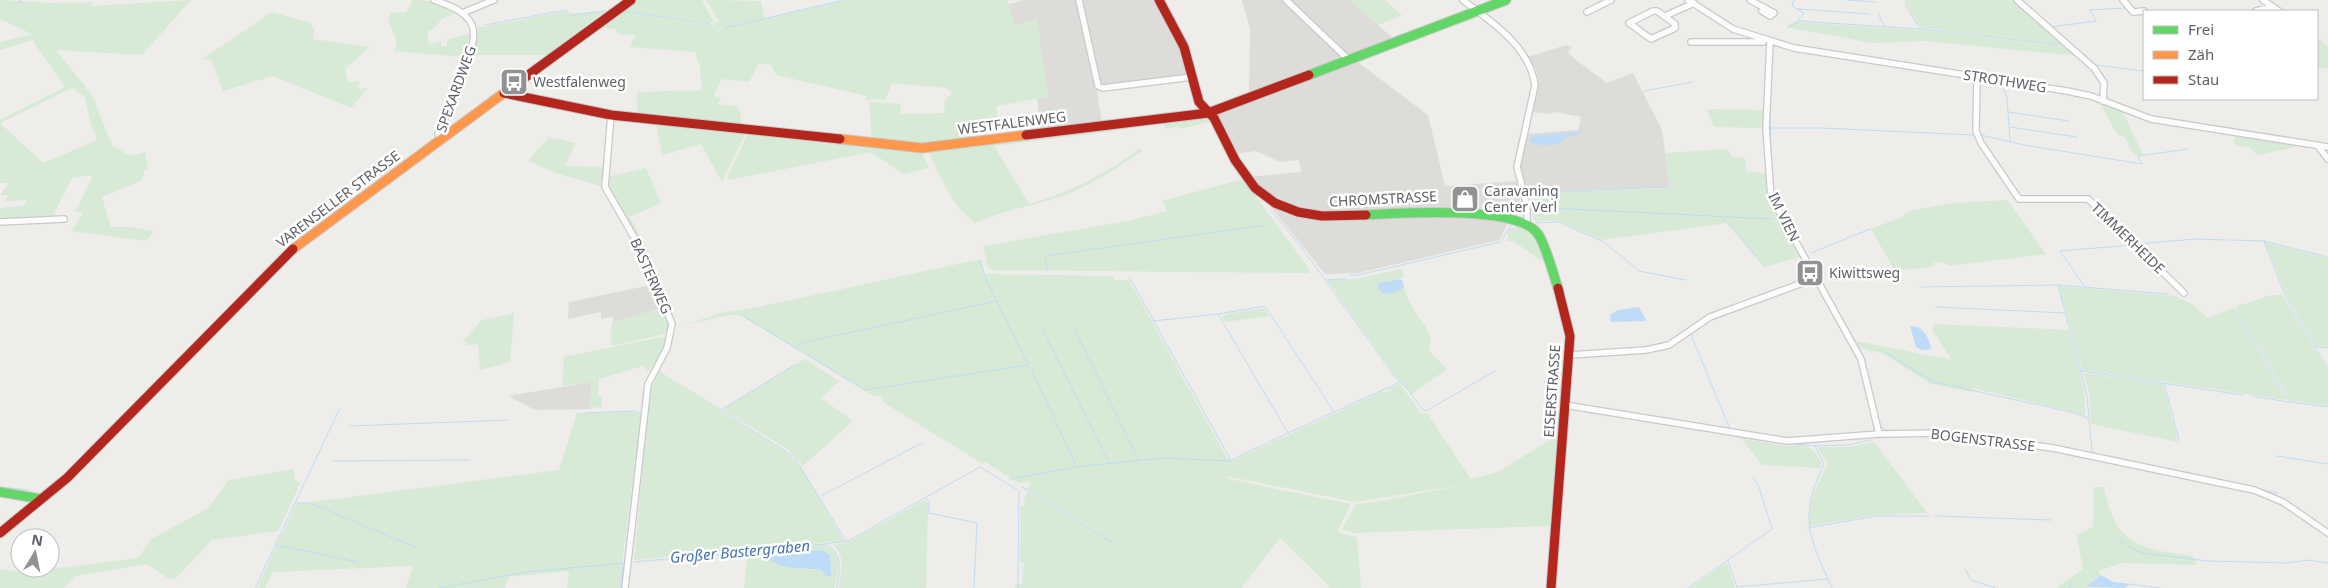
<svg xmlns="http://www.w3.org/2000/svg" width="2328" height="588" font-family="'Noto Sans',sans-serif">
	<rect width="100%" height="100%" fill="#eeede9"/>
	<path fill="#dedcd9" d="M1025,0H1157L1183,53L1190,82L1184,81L1097,91L1102,123L1041,131L1037,98L1048,97L1036,19L1015,26L1008,4Z
		M1242,0H1283L1344,56L1343,60L1249,95L1250,29Z
		M1289,0H1350L1395,40L1349,56Z
		M1566,45L1572,47L1568,52L1576,60L1607,83L1633,73L1662,130L1670,187L1525,192L1520,166L1527,134L1578,130L1581,117L1557,112L1549,114L1532,112L1539,83L1536,70L1528,57Z
		M1355,60L1428,115L1445,186L1516,181L1521,198L1499,240L1358,273L1325,274L1268,203L1271,200L1248,177L1301,172L1299,160L1280,162L1256,151L1235,154L1216,114Z
		M651,285L655,288L663,308L613,322V317L601,319V312L568,319L569,302Z
		M592,382L589,407L592,409L535,410L508,396Z"/>
	<path fill="#d7ead6" fill-rule="evenodd" d="M0,0L53,3L94,2L91,6L191,0L142,55L56,50L92,95L112,145L130,156L145,152L148,168L144,171L142,180L102,197L111,227H131L154,231L146,241L71,231L83,213L75,212L93,175L72,178L52,217L26,219V216L23,219L0,220V208L23,206L27,200L5,201L8,195H0L9,183H0V123L43,163L97,140L90,122L85,97L72,88L0,123V120L65,87L32,40L0,50V42L32,34L0,19Z
		M413,0C429,0 444,4 457,13L443,18L432,30L427,32L429,44L441,41L442,47L447,46V40L471,33V40L466,55L462,57L394,51L397,43L388,18L391,13L406,12Z
		M635,0H702L714,22L710,23L622,10Z
		M706,0L761,1L764,18L719,29L721,36L720,29L846,0H1007L1015,25L1037,19L1048,97L996,106L998,120L969,124L971,140L920,145L872,140L869,103L870,102L901,104L900,114L944,113L945,100L952,93L946,88L892,83L885,100L873,99L865,101L867,96L776,75L771,65L759,63L749,82L722,79L713,96L721,97L718,104L739,107L742,125L637,115V92L702,90L700,68L695,52L630,47L635,35L618,34L615,29L599,27L621,11L712,25L718,29L713,24L719,22Z
		M1350,0H1385L1402,15L1378,25Z
		M1904,0H2015L2062,45L1921,28Z
		M565,11L571,15L605,11L547,55H471L476,40V28Z
		M272,12L308,22L314,28L313,39L370,47L345,69L348,82L360,81L357,89L368,88L351,108L273,76L223,91L211,60L202,59Z
		M1795,22L1920,30L2063,46L2077,56L1926,41L1872,43L1786,27Z
		M2317,37L2328,47V68L2317,69Z
		M2099,102L2123,112L2143,155H2134L2124,137L2117,134Z
		M1707,109L1764,110L1763,128L1714,127Z
		M1206,116L1214,121L1179,129L1177,126L1166,129L1162,121Z
		M656,123L746,132L722,182L701,144L662,155Z
		M1126,125L1128,129L994,146L1029,204C1071,192 1104,175 1139,149L1143,150C1117,168 1092,185 1062,196C1032,206 1004,210 975,223C950,203 942,179 928,151Z
		M748,132L921,151L929,168L904,174L871,152L729,180L727,179Z
		M2236,135L2292,144L2296,147L2258,155L2248,146L2238,147L2233,142Z
		M549,137L576,143L565,166L604,167L600,186L559,174L528,161Z
		M1727,149L1732,157L1745,158L1747,171L1766,174L1769,197L1800,257L1765,267L1728,223L1602,240L1559,221H1538L1527,193L1670,188L1666,153Z
		M646,168L661,203L630,217L641,238L638,239L606,185V177Z
		M1243,179L1310,270L1308,273L991,270L988,268L983,246L1128,221L1167,211L1162,201Z
		M2007,200L2046,254L1949,266L1942,262H1935L1931,267L1895,271L1871,229L1904,216L1905,212L1951,203Z
		M1517,225L1533,234L1545,263L1513,241H1507L1508,231Z
		M2265,242L2328,258V347L2316,346L2289,301Z
		M981,259L985,274L1114,276V280H1129L1227,458L1234,460L1381,392L1392,391L1387,389L1400,384L1422,414L1427,413L1471,479L1498,472L1553,438L1556,412L1560,408L1550,526L1354,533L1342,529L1356,504L1382,501L1467,484L1355,502L1226,476L1229,479L1351,504L1338,530L1340,533L1357,537L1361,588H1331L1280,538L1241,588H1015V584H1022L1024,563H1020L1021,506H1024L1025,496L1028,492L1115,542L1027,489L1031,482L1019,483L985,462L983,464L881,401L884,399L878,395L875,397L740,315H729L685,325L720,313L759,307Z
		M1401,269L1404,277L1378,283L1391,294L1404,288C1407,294 1409,301 1412,307C1421,322 1435,332 1429,351L1447,369L1412,394L1400,382L1327,280L1357,279Z
		M2059,286L2175,296L2193,305L2208,318L2233,308L2287,400L2082,370Z
		M2271,295H2282L2328,371V406L2291,401L2235,307Z
		M663,308L669,325V333L611,346V328L613,322Z
		M1265,308L1269,316L1225,322L1222,318L1226,314Z
		M514,313L510,362L480,370L478,344L465,346L468,342L463,341L482,320Z
		M1934,324L2069,330L2085,394V416L2071,411L1972,388L1973,392L1931,384L1884,354L1860,348L1856,341L1952,360L1932,330Z
		M661,337H667C663,351 656,362 647,372L643,366L599,379L598,397H603L601,405L603,408L589,407L592,382L562,386L564,357Z
		M805,359L839,381L821,398L853,421L803,466L788,450L722,409Z
		M659,371L721,409L720,411L786,452L801,467L844,541L634,560L650,393Z
		M2083,373L2163,384L2178,442L2091,424L2090,395Z
		M635,412L641,415L619,588H567L569,571L509,577L505,588H406L413,566L273,572L265,588H257L296,504L559,470L577,413Z
		M1742,439L1788,446L1805,445L1814,451L1822,463L1820,468L1762,465Z
		M1874,442L1927,513L1875,515L1811,526L1809,524C1809,501 1817,484 1828,464L1817,447H1848Z
		M294,469V478L300,484L278,531L212,540L176,578L169,579L147,564L76,576L63,588H0V570L35,571L138,558L151,539L207,509L229,480Z
		M2094,487H2104C2115,547 2142,549 2194,556L2197,565L2122,563L2098,571L2101,575L2085,588H2056L2083,569L2077,535L2093,527Z
		M925,500L928,502L926,588H839C840,574 847,555 833,545L846,543Z
		M824,545C844,555 837,569 835,588H744L748,554L634,563ZM830,556L827,577L821,570L792,568Z
		M1727,562L1735,588H1690Z"/>
	<path fill="#bedcf7" d="M1581,132C1577,137 1573,135 1567,137C1563,139 1561,143 1557,144C1549,146 1535,146 1529,141L1532,136Z
		M1400,279L1403,281L1404,288L1391,294L1382,293L1378,288V283Z
		M1639,307L1646,320L1645,321L1611,322L1610,319L1611,314L1618,310Z
		M1910,326C1924,325 1928,338 1932,349L1922,350L1916,347Z
		M822,550L830,555L831,576L827,577L821,570C805,567 778,571 768,557Z
		M2101,575L2113,582L2130,584L2125,588L2086,587Z"/>
	<g fill="none" stroke-linecap="round" stroke-linejoin="round">
		<path stroke="#bedcf7" stroke-width="1" d="M18,0L24,3
			M1794,0L1792,6L1804,13L1797,21
			M1848,0L1876,2
			M1905,4L1920,29
			M1797,9L1870,14
			M624,11L710,24
			M1878,13L1884,26
			M485,25L565,10L571,15L605,11
			M1788,27L1799,21L1920,29L2062,45
			M2051,27L2096,21L2090,10L2127,8
			M724,28L844,0
			M1772,48L1775,46L1789,49
			M1800,52L1867,62
			M2094,65L2144,71
			M2002,84L2007,98L2010,141
			M1644,91L1693,82
			M1770,111L1771,89
			M2008,112L2069,121
			M1770,113L1771,155
			M2010,127L2077,137
			M1770,128H1821L1974,135
			M1981,135L2024,145L2142,164L2138,156L2188,149
			M1773,191L1802,248
			M1526,193L1668,187
			M1529,202L1537,223L1559,222L1604,242L1639,271L1686,280
			M1531,207L1772,219
			M1271,210L1302,248L1399,382L1405,386L1423,410L1426,411L1495,371
			M1724,219L1764,266
			M2231,240L2264,241L2328,257
			M2264,241L2287,300L2328,369
			M2138,244L2195,239L2227,240
			M1811,253L1870,229
			M1807,256L1862,356
			M1047,269L1045,256L1266,225
			M1349,275H1358L1500,242L1512,225
			M1130,278L1230,459
			M1325,280L1346,279
			M2058,285L2087,395L2092,452
			M2084,286L2060,251L2132,245
			M1920,287L2058,285L2168,294
			M1936,307L2065,313
			M2235,310L2290,402L2328,407
			M740,314L865,390L1028,365L985,277L980,260
			M1218,314L1288,433L1398,383
			M1153,321L1218,314L1265,306L1334,412
			M1042,329L1109,463
			M1074,329L1139,460
			M1691,335L1730,429
			M796,347L802,343L996,301
			M2316,347L2328,348
			M1883,351L1934,382L2071,412L2088,418
			M1864,359L1866,370
			M796,364L721,410L794,457L846,541
			M1028,366L1031,368L1076,466
			M2081,371L2243,395
			M2164,383L2179,440
			M2252,396L2289,402
			M585,413L635,411L642,414L641,417
			M350,426L508,420
			M1881,427L1888,431
			M1899,431L1942,430
			M1956,432L2045,444L2152,466
			M1934,436L2053,451L2089,459
			M1742,438L1815,446
			M1878,438L1908,436
			M2277,456L2328,464
			M333,461L470,460
			M1010,479L1076,467L1162,458L1229,461L1288,433
			M0,487L29,490
			M1022,487L1114,543
			M2261,490L2278,493
			M821,496L922,443
			M926,498L929,502V513L977,523L974,588
			M296,503H310L415,547
			M1936,516L2051,520
			M1808,528L1876,516H1929
			M2118,537L2132,549L2143,553L2208,561L2287,563L2308,560L2328,563
			M826,544L848,541L980,467L1019,491L1018,588
			M276,545L357,562
			M626,549L640,426
			M1728,561L1737,587L1827,579
			M634,562L826,544C844,555 839,570 837,588
			M1965,569L1971,580L1995,588
			M2130,584L2160,588
			M255,588L339,410
			M439,588L526,572L624,563
			M620,588L623,564
			M1688,588L1772,529L1759,487L1753,477
			M1832,588C1809,536 1798,519 1824,464L1815,446L1847,445L1871,440
			M2068,588L2076,583"/>
		<defs>
			<path id="street" d="M434,0C448,5 465,10 472,25C481,46 448,112 438,134L441,139
				M1079,0L1098,86L1103,88L1192,77
				M1286,0L1349,60
				M1463,0C1492,23 1529,45 1535,85L1517,167L1527,205V225
				M1688,0L1733,29L1794,48L2067,91L2091,96L2151,119L2328,147
				M1750,0L1774,13
				M2017,0L2094,68L2104,83L2103,101
				M2123,0L2133,12L2144,11
				M2263,0L2279,11
				M1765,8L1762,11L1770,16L1774,13
				M1653,11H1657L1675,24V28L1651,39L1629,23Z
				M2256,11L2273,7
				M1587,12L1611,0
				M462,13L494,0
				M1665,16L1694,3
				M1691,42H1763L1764,40
				M1770,42L1766,128L1771,197L1861,359L1879,434
				M1977,77L1976,131L1981,143L2019,199H2088L2184,293
				M611,115L605,187L642,251L672,324L667,348L648,384L625,588
				M2318,146L2328,159
				M0,222L64,219
				M1570,355L1646,350L1669,345L1710,317L1816,278
				M1565,405L1787,441L1879,434L1944,433L2053,448L2254,490L2283,502L2328,533"/>
			<path id="fast" d="M1309,75L1506,0
				M1366,215C1399,213 1518,205 1538,234C1546,245 1553,274 1558,288
				M0,492L41,499"/>
			<path id="slow" d="M840,139L922,148L1026,135
				M293,249L516,84"/>
			<path id="jam" d="M1159,0L1184,47L1199,102L1214,118L1235,160L1255,188L1275,203L1298,212L1322,216L1366,215
				M516,84L631,0
				M504,93L611,115L840,139
				M1026,135L1208,113L1309,75
				M0,533L67,478L293,249
				M1551,588L1570,336L1558,288"/>
		</defs>
		<use href="#street" stroke="#cac9ca" stroke-width="8"/>
		<use href="#fast" stroke="#c9c9c9" stroke-width="11"/>
		<use href="#slow" stroke="#c9c9c9" stroke-width="11"/>
		<use href="#jam" stroke="#c9c9c9" stroke-width="11"/>
		<use href="#street" stroke="#fcfcfc" stroke-width="5.5"/>
		<use href="#fast" stroke="#63d668" stroke-width="9"/>
		<use href="#slow" stroke="#ff974d" stroke-width="9"/>
		<use href="#jam" stroke="#b3261e" stroke-width="9"/>
	</g>
	<defs>
		<symbol id="bus-square" viewBox="-11 -11 22 22"><rect x="-9" y="-9" width="18" height="18" rx="4" fill="#909294" stroke="#fff"/><path d="M-5-6H5V4H4V6H2V4H-2V6H-4V4H-5ZM-3.5-4V0h7V-4ZM-3.5 1.2v1.5H-2V1.2ZM2 1.2v1.5H3.5V1.2Z" fill="#fff"/></symbol>
		<symbol id="shop-square" viewBox="-11 -11 22 22"><rect x="-9" y="-9" width="18" height="18" rx="4" fill="#909294" stroke="#fff"/><path d="M-5-2.5h2.3a2.7 3.5 0 0 1 5.4 0H5L5.5 6h-11ZM-1.5-2.5h3a1.5 2.3 0 0 0-3 0Z" fill="#fff"/></symbol>
	</defs>
	<g fill-rule="evenodd">
		<use href="#bus-square" x="498" y="66" width="32" height="32"/>
		<use href="#shop-square" x="1449" y="183" width="32" height="32"/>
		<use href="#bus-square" x="1794" y="257" width="32" height="32"/>
	</g>
	<g text-anchor="middle" stroke-width="5" stroke-linejoin="round" paint-order="stroke">
		<g font-size="14" fill="#5e6166" stroke="#fff">
			<text transform="translate(2005 81) rotate(9)" y="5">STROTHWEG</text>
			<text transform="translate(456 89) rotate(-70)" y="5">SPEXARDWEG</text>
			<text transform="translate(1012 123) rotate(-7)" y="5">WESTFALENWEG</text>
			<text transform="translate(338 199) rotate(-37)" y="5">VARENSELLER STRASSE</text>
			<text transform="translate(1383 199) rotate(-3)" y="5">CHROMSTRASSE</text>
			<text transform="translate(1784 217) rotate(64)" y="5">IM VIEN</text>
			<text transform="translate(2128 238) rotate(44)" y="5">TIMMERHEIDE</text>
			<text transform="translate(651 276) rotate(66)" y="5">BASTERWEG</text>
			<text transform="translate(1552 391) rotate(-86)" y="5">EISERSTRASSE</text>
			<text transform="translate(1983 440) rotate(7)" y="5">BOGENSTRASSE</text>
		</g>
		<g font-size="14" fill="#5e6166" stroke="#fff" text-anchor="start">
			<text x="533" y="87">Westfalenweg</text>
			<text x="1484" y="196">Caravaning<tspan x="1484" dy="16">Center Verl</tspan></text>
			<text x="1829" y="278">Kiwittsweg</text>
		</g>
		<g font-size="15" font-style="italic" fill="#4473b0" stroke="#fff">
			<text transform="translate(740 552) rotate(-5)" y="5">Großer Bastergraben</text>
		</g>
	</g>
	<rect x="2143" y="10" width="175" height="90" fill="#ffffff" stroke="#bfc0c2"/>
	<rect x="2153" y="26" width="25" height="8" fill="#63d668" stroke="#bfc0c2"/>
	<text x="2188" y="35" font-size="15" fill="#5e6166">Frei</text>
	<rect x="2153" y="51" width="25" height="8" fill="#ff974d" stroke="#bfc0c2"/>
	<text x="2188" y="60" font-size="15" fill="#5e6166">Zäh</text>
	<rect x="2153" y="76" width="25" height="8" fill="#b3261e" stroke="#bfc0c2"/>
	<text x="2188" y="85" font-size="15" fill="#5e6166">Stau</text>
	<g transform="translate(35 553) rotate(10)"><circle r="24" fill="#ffffff" stroke="#bfc0c2"/>
	<path d="M0-4L9 19L0 12L-9 19Z" fill="#909294"/>
	<text y="-8" font-size="14" font-weight="bold" text-anchor="middle" fill="#5e6166">N</text>
	</g>
</svg>
